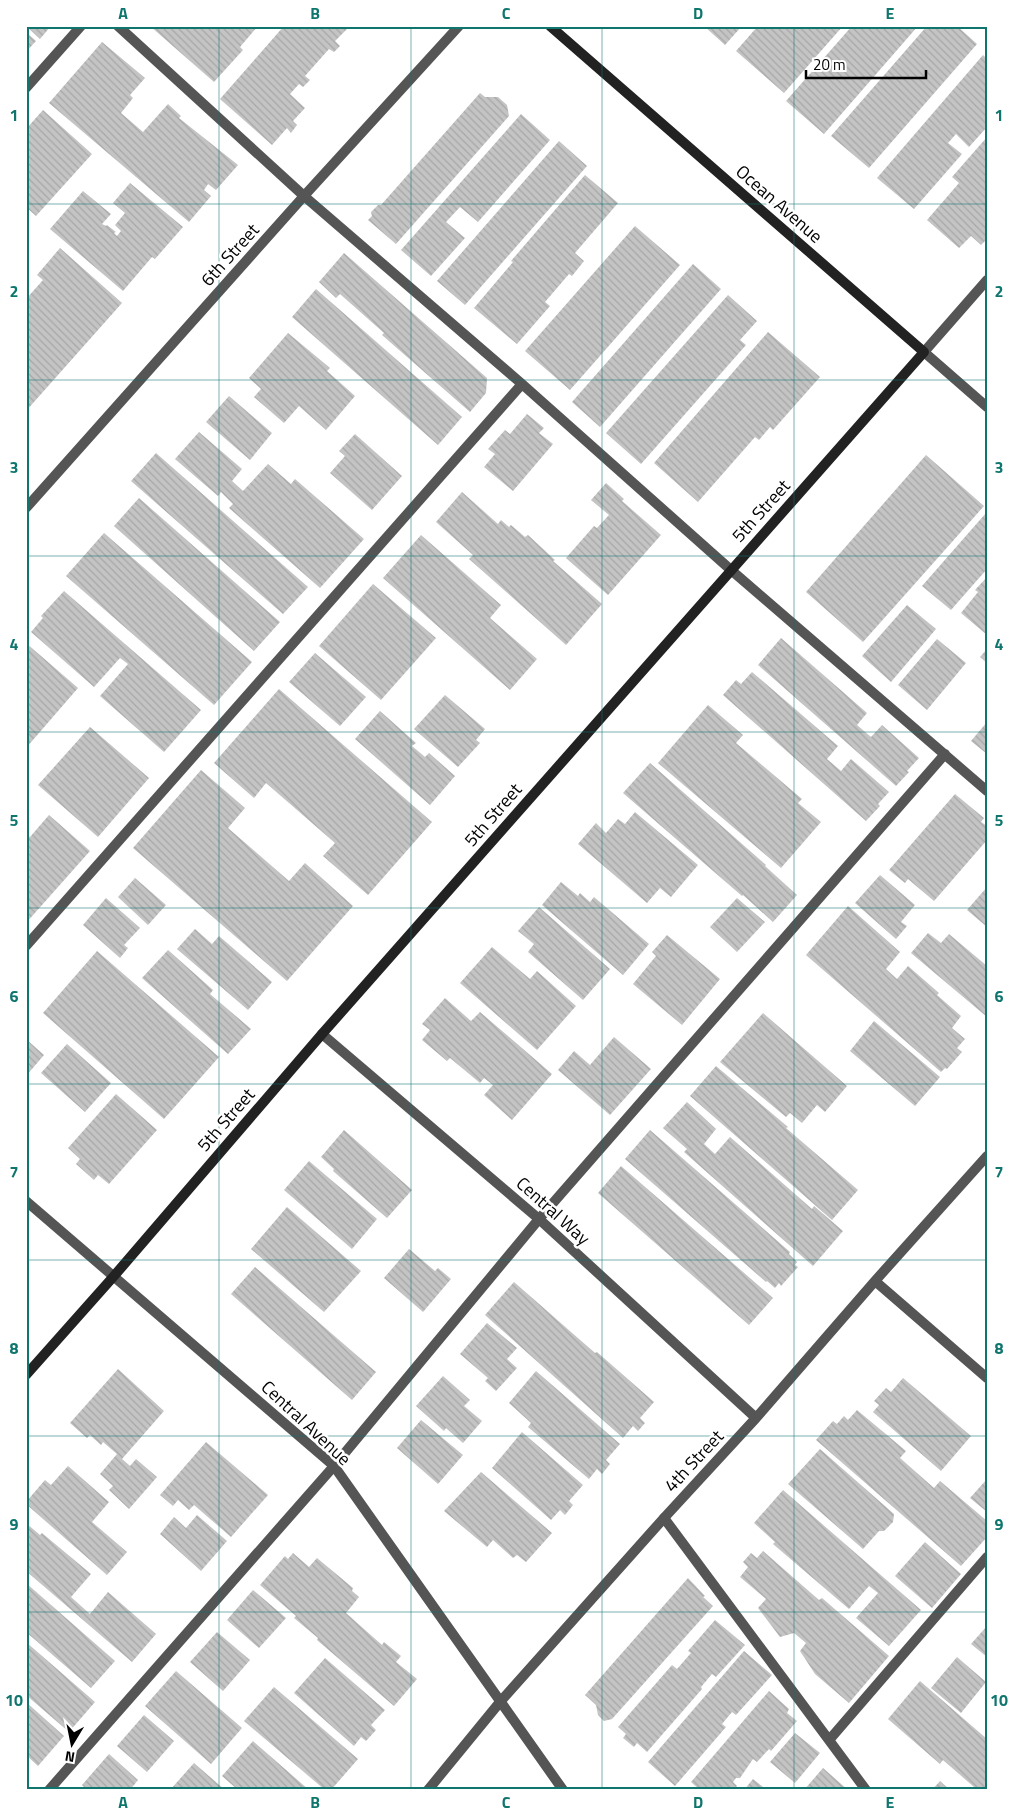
<svg xmlns="http://www.w3.org/2000/svg" width="1013" height="1816" font-family="'Titillium Web',sans-serif">
	<defs>
		<pattern id="building-back-hatch" width="6" height="6" patternUnits="userSpaceOnUse" patternTransform="scale(1.25)"><rect width="6" height="6" fill="#c4c4c4"/><path d="M-1 5l2 2M0 0l6 6M5-1l2 2" fill="none" stroke="#a7a7a7"/></pattern>
	</defs>
	<rect width="100%" height="100%" fill="#fff"/>
	<path fill="url(#building-back-hatch)" d="M26,26H51L40,39Z
		M150,26H258L240,47L243,50L214,82Z
		M284,26H344L347,29L335,41L340,46L334,52L329,49L305,76L310,80L303,87L299,84L290,94L305,108L293,121L297,125L291,133L287,128L272,145L220,99Z
		M704,26H742L725,45Z
		M758,26H843L784,93L736,51Z
		M852,26H918L824,134L786,101Z
		M927,26H957L977,44L869,168L831,136Z
		M26,32L36,41L26,52Z
		M102,42L145,78L130,95L133,98L121,113L143,132L168,104L181,116L179,118L238,165L216,190L208,184L204,190L211,196L189,222L49,103Z
		M983,55L987,59V127L969,147L956,134L948,143L962,154L914,209L877,178Z
		M480,93L485,97H498L507,105L509,116L396,244L368,220L372,216L371,212L378,205H381Z
		M43,110L92,154L36,216L26,207V129Z
		M521,114L550,140L478,222L460,207L446,222L465,238L431,276L401,250Z
		M987,137V239L981,245L971,236L959,248L927,220L959,183L952,177Z
		M559,141L587,166L465,305L437,281Z
		M585,175L618,203L575,253L584,261L572,276L569,274L545,302L550,306L517,344L474,308L513,262L511,261Z
		M130,183L183,227L155,259L152,257L123,291L50,229L83,191L111,214L102,224L106,226L107,225L116,232L114,233L117,236L121,231L115,225L125,213L113,203Z
		M635,226L680,265L570,390L525,351Z
		M60,248L122,303L26,411V299L43,280L37,275Z
		M344,253L487,378L486,393L470,412L382,335L384,333L340,294L336,298L319,282Z
		M693,264L721,289L600,427L572,402Z
		M316,289L462,417L438,445L292,317Z
		M728,295L757,321L740,340L746,345L641,464L606,433Z
		M768,332L820,377L773,430L770,427L759,440L755,437L698,502L654,463Z
		M288,333L330,368L327,371L355,396L326,430L299,406L284,423L254,397L261,389L249,378Z
		M229,396L272,433L250,460L206,422Z
		M527,414L544,428L539,433L553,444L513,491L484,467L495,454L488,449L505,430L510,434Z
		M199,432L242,469L232,481L243,491L268,464L291,484L295,479L364,539L320,588L229,508L233,504L221,492L218,496L175,459Z
		M355,434L402,476L372,510L330,473L345,456L339,451Z
		M156,453L308,587L283,614L131,481Z
		M926,455L984,506L863,642L806,592Z
		M606,483L624,499L622,501L661,535L608,595L566,558L594,526L597,528L609,515L591,500Z
		M462,492L498,524L501,520L509,527L511,525L525,537L528,535L555,560L553,561L602,604L566,645L469,559L473,555L436,522Z
		M139,498L280,622L254,651L114,526Z
		M986,513L987,569L951,610L922,586Z
		M104,533L252,662L214,705L66,576Z
		M421,535L501,605L490,618L537,659L510,690L383,578Z
		M987,577V635L961,613L978,592L975,590Z
		M373,584L436,638L381,700L319,646Z
		M64,591L201,710L164,752L100,696L128,664L120,658L94,687L31,632L43,618L41,616Z
		M907,605L936,629L891,682L862,656Z
		M781,638L867,713L857,725L871,737L882,725L919,758L907,771L909,772L896,786L758,665Z
		M937,639L966,663L927,710L898,685Z
		M26,643L78,688L26,748Z
		M987,649V663L980,657Z
		M315,653L366,697L340,726L289,682Z
		M752,672L838,746L827,759L841,771L851,759L889,792L878,804L880,806L866,821L723,695L736,680L741,684Z
		M279,689L432,822L368,895L323,856L335,843L266,783L254,798L214,763Z
		M445,695L485,729L476,740L480,743L458,767L414,729Z
		M708,705L743,735L736,743L802,799L798,803L821,822L781,868L658,763Z
		M380,711L416,743L412,746L425,757L429,753L455,776L430,805L355,739Z
		M987,722V754L971,741Z
		M90,727L149,778L98,837L38,785Z
		M650,763L766,865L765,866L797,895L773,922L743,895L742,896L623,793Z
		M201,770L245,808L228,828L289,881L305,863L353,906L287,981L133,848Z
		M955,794L984,818L981,822L987,826V840L934,901L908,879L905,883L889,870Z
		M635,812L698,865L671,897L660,888L647,903L578,844L596,823L606,833L618,819L625,824Z
		M49,815L90,851L26,923V833L30,837Z
		M880,875L915,905L901,922L907,926L896,939L855,903Z
		M135,878L166,905L148,925L118,897Z
		M561,882L578,896L580,893L590,902L594,897L649,944L623,975L542,905Z
		M987,887V927L967,910Z
		M106,898L140,928L124,945L128,948L120,958L83,925Z
		M737,898L765,922L737,952L710,927Z
		M848,906L900,952L886,969L897,979L908,966L939,993L937,995L961,1016L952,1028L965,1039L957,1048L962,1052L947,1069L945,1068L941,1072L806,955Z
		M539,907L610,969L583,1000L528,952L534,944L518,931Z
		M195,929L212,944L219,936L272,982L248,1010L177,949Z
		M928,933L941,943L949,934L987,966V1017L911,953Z
		M667,935L720,979L682,1025L633,984L656,956L652,952Z
		M492,947L530,979L537,971L576,1006L537,1050L460,983Z
		M168,950L213,990L210,994L251,1029L228,1054L142,978Z
		M97,951L219,1057L164,1119L43,1013Z
		M445,998L471,1021L480,1012L552,1074L512,1120L484,1095L493,1085L484,1078L480,1083L450,1058L447,1061L422,1040L430,1030L422,1024Z
		M763,1013L847,1086L825,1112L817,1105L802,1123L790,1113L786,1117L720,1062Z
		M874,1021L940,1077L915,1106L850,1051Z
		M614,1037L651,1069L610,1115L558,1070L574,1051L590,1065Z
		M26,1039L44,1055L26,1076Z
		M67,1044L111,1083L85,1112L41,1073Z
		M716,1066L788,1127L786,1128L858,1190L832,1220L690,1096Z
		M116,1094L157,1130L109,1184L98,1175L94,1180L76,1164L80,1159L68,1148Z
		M687,1102L716,1129L704,1144L715,1154L730,1137L812,1209L814,1206L843,1231L813,1266L684,1152L687,1149L663,1128Z
		M344,1130L412,1190L387,1218L333,1171L334,1169L321,1157Z
		M650,1130L790,1252L789,1254L797,1262L795,1265L798,1267L781,1286L779,1283L775,1288L767,1281L766,1282L625,1159Z
		M309,1161L377,1219L352,1249L284,1190Z
		M621,1166L773,1298L749,1325L598,1193Z
		M287,1207L361,1271L324,1312L251,1249Z
		M409,1249L435,1271L438,1268L451,1279L423,1312L384,1278Z
		M255,1267L376,1372L352,1400L231,1294Z
		M514,1282L595,1353L597,1352L654,1402L640,1418L645,1423L638,1431L633,1426L623,1438L485,1315Z
		M487,1323L517,1348L507,1359L517,1368L496,1391L485,1381L488,1378L460,1354Z
		M118,1369L164,1411L122,1459L130,1466L136,1459L157,1477L129,1509L109,1490L113,1486L100,1474L117,1454L103,1442L101,1445L90,1435L87,1438L70,1423Z
		M536,1371L620,1444L606,1460L610,1464L602,1474L597,1469L589,1479L528,1427L531,1423L509,1403Z
		M443,1376L470,1400L464,1406L482,1421L463,1443L446,1428L444,1431L416,1406Z
		M903,1378L971,1436L941,1471L873,1412L879,1405L874,1401L886,1388L891,1392Z
		M857,1410L906,1451L900,1458L934,1488L940,1481L987,1521V1537L961,1566L816,1440L833,1421L837,1424L844,1416L848,1420Z
		M421,1420L463,1455L438,1484L397,1448Z
		M522,1432L583,1485L569,1501L573,1505L565,1515L560,1510L551,1520L492,1468Z
		M206,1442L268,1495L231,1537L194,1505L189,1510L178,1500L173,1506L160,1495Z
		M820,1449L894,1514L893,1522L884,1531H879L863,1549L788,1484Z
		M68,1466L109,1502L92,1522L127,1552L107,1575L26,1504V1502L45,1480L51,1485Z
		M481,1472L552,1533L526,1562L517,1555L513,1558L493,1540L487,1547L444,1511Z
		M987,1479V1512L970,1498Z
		M783,1490L921,1610L889,1646L856,1618L878,1593L869,1586L849,1609L773,1544L775,1542L754,1523Z
		M197,1515L227,1541L201,1571L160,1534L174,1517L186,1528Z
		M26,1523L40,1535L42,1533L91,1574L71,1597L90,1614L108,1592L156,1634L132,1662L26,1571Z
		M925,1542L961,1574L932,1608L895,1576Z
		M763,1551L819,1600L822,1598L889,1656L849,1703L815,1674L800,1651L806,1643L794,1633L780,1637L758,1608L766,1599L740,1577L748,1567L743,1562L751,1553L757,1558Z
		M293,1553L309,1567L317,1558L353,1588L352,1591L359,1597L346,1613L382,1645L384,1642L401,1656L396,1662L417,1679L394,1706L317,1640L318,1638L294,1618L296,1616L260,1585L285,1556L288,1559Z
		M688,1578L705,1596L703,1597L713,1606L612,1719L604,1721L598,1715L596,1705L585,1695Z
		M26,1583L115,1661L91,1688L26,1632Z
		M253,1590L286,1618L259,1648L227,1620Z
		M715,1620L745,1645L716,1677L712,1674L701,1687L702,1689L647,1752L637,1743L634,1747L623,1738L626,1734L618,1727L672,1665L677,1669L691,1653L688,1651Z
		M987,1626V1657L971,1644Z
		M217,1632L250,1660L223,1691L190,1662Z
		M26,1642L95,1702L69,1732L26,1695Z
		M744,1651L772,1675L736,1715L732,1712L722,1724L726,1727L675,1786L648,1762Z
		M957,1657L986,1682L961,1713L931,1688Z
		M325,1658L385,1710L371,1725L376,1730L366,1741L361,1737L354,1746L294,1693Z
		M176,1671L242,1728L211,1764L145,1706Z
		M920,1681L987,1739V1790H972L974,1787L943,1760L940,1764L888,1719Z
		M274,1687L358,1759L331,1790H325L244,1721Z
		M769,1691L789,1709L787,1713L797,1721L771,1751L769,1749L757,1762L753,1759L740,1778H736L733,1782L737,1786L734,1790H700L691,1782Z
		M26,1702L64,1736L38,1766L26,1755Z
		M144,1715L174,1741L147,1772L117,1746Z
		M795,1733L820,1753L795,1783L770,1762Z
		M253,1741L309,1790H238L222,1776Z
		M109,1754L138,1780L130,1790H87L82,1785Z
		M194,1763L225,1790H170Z
		M823,1768L848,1790H804Z
		M753,1779L767,1790H744Z
		M940,1781L950,1790H932Z"/>
	<g fill="none" stroke-linecap="round" stroke-linejoin="round">
		<path stroke="#555" stroke-width="10" d="M118,26L304,196L522,384L731,570L987,791
			M26,88L81,26
			M26,946L522,384
			M664,1518L866,1790
			M830,1739L987,1557
			M49,1790L334,1466L539,1219L945,754"/>
		<path stroke="#555" stroke-width="10" d="M26,508L304,196L459,26
			M322,1034L539,1219L756,1418
			M875,1281L987,1378
			M428,1790L500,1702L664,1518L756,1418L875,1281L987,1156"/>
		<path stroke="#555" stroke-width="10" d="M987,280L924,352L987,407
			M26,1201L334,1466L563,1790"/>
		<path stroke="#222" stroke-width="10" d="M26,1375L114,1276L322,1034L924,352L550,26"/>
	</g>
	<path fill="none" stroke="#0f766e" stroke-width="1" stroke-opacity="0.55" d="M219,26V1790M411,26V1790M602,26V1790M794,26V1790M26,204H987M26,380H987M26,556H987M26,732H987M26,908H987M26,1084H987M26,1260H987M26,1436H987M26,1612H987"/>
	<g text-anchor="middle" stroke-width="5" stroke-linejoin="round" paint-order="stroke">
		<g font-size="18" fill="#000" stroke="#fff">
			<text transform="translate(779 204) rotate(41)" y="6">Ocean Avenue</text>
			<text transform="translate(230 255) rotate(-48)" y="6">6th Street</text>
			<text transform="translate(761 511) rotate(-48)" y="6">5th Street</text>
			<text transform="translate(493 815) rotate(-49)" y="6">5th Street</text>
			<text transform="translate(226 1120) rotate(-49)" y="6">5th Street</text>
			<text transform="translate(553 1211) rotate(42)" y="6">Central Way</text>
			<text transform="translate(306 1423) rotate(43)" y="6">Central Avenue</text>
			<text transform="translate(694 1461) rotate(-47)" y="6">4th Street</text>
		</g>
	</g>
	<rect width="1013" height="1816" fill="none" stroke="#ffffff" stroke-width="55"/>
	<g transform="translate(72 1744) rotate(190)" stroke="#ffffff" stroke-width="4" paint-order="stroke">
	<path d="M0-4L9 19L0 12L-9 19Z" fill="#000000"/>
	<text y="-8" font-size="14" font-weight="bold" text-anchor="middle" fill="#000000">N</text>
	</g>
	<path d="M806 70v8h120v-8" fill="none" stroke="#000000" stroke-width="2.5"/>
	<text x="813" y="70" font-size="15" fill="#000000" stroke="#ffffff" stroke-width="4" paint-order="stroke">20 m</text>
	<rect x="28" y="28" width="958" height="1760" fill="none" stroke="#0f766e" stroke-width="2"/>
	<g font-size="16" text-anchor="middle" font-weight="bold" fill="#0f766e">
		<text x="123" y="19">A</text>
		<text x="315" y="19">B</text>
		<text x="506" y="19">C</text>
		<text x="698" y="19">D</text>
		<text x="890" y="19">E</text>
		<text x="14" y="121">1</text>
		<text x="999" y="121">1</text>
		<text x="14" y="297">2</text>
		<text x="999" y="297">2</text>
		<text x="14" y="473">3</text>
		<text x="999" y="473">3</text>
		<text x="14" y="650">4</text>
		<text x="999" y="650">4</text>
		<text x="14" y="826">5</text>
		<text x="999" y="826">5</text>
		<text x="14" y="1002">6</text>
		<text x="999" y="1002">6</text>
		<text x="14" y="1178">7</text>
		<text x="999" y="1178">7</text>
		<text x="14" y="1354">8</text>
		<text x="999" y="1354">8</text>
		<text x="14" y="1530">9</text>
		<text x="999" y="1530">9</text>
		<text x="14" y="1706">10</text>
		<text x="999" y="1706">10</text>
		<text x="123" y="1808">A</text>
		<text x="315" y="1808">B</text>
		<text x="506" y="1808">C</text>
		<text x="698" y="1808">D</text>
		<text x="890" y="1808">E</text>
	</g>
</svg>
